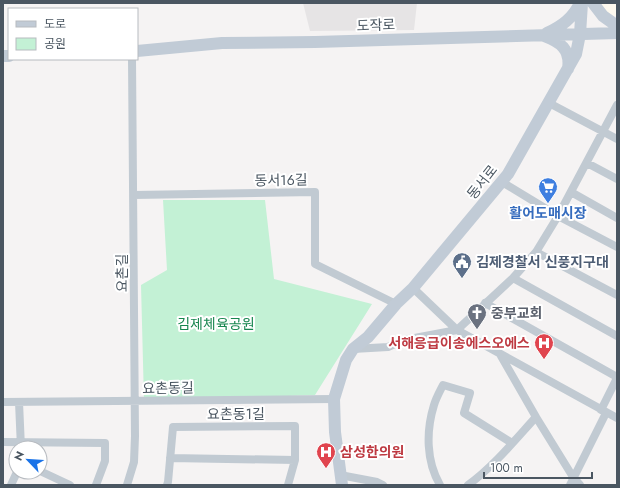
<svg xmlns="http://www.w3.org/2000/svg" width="620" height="488" font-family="Jost,'Noto Sans KR',sans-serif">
	<rect width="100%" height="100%" fill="#f5f3f3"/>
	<path fill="#fdf9ef" d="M602,3H617V16H614L602,9Z"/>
	<path fill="#e6e4e5" d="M303,3H417L414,30L310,31Z"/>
	<path fill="#c3f1d5" d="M163,200H265L274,279L372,304L315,395L144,401L141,285L167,270Z"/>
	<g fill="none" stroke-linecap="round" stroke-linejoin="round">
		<path stroke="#c1cad2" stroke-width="8" d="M549,103L617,139
			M587,163L617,179
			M502,182L558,216L617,247
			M571,192L617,218
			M134,195L315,192V264L396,304
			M536,252L617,295
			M513,278L617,336
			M413,288L457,330L617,418
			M485,303L617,377
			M353,349L388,347L404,340L457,330L513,278L536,252L558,216L617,105
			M501,356L536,417L573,477L580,485
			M3,402L334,399
			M19,402L21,448
			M601,410L617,378
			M3,442L105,443V461L96,485
			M170,458L295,460
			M40,471L70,485
			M340,475L377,482L383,485
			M11,485L17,472
			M127,485L134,462L135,436L132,59
			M167,485L168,482L173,427L295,426V460L288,485
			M440,485C426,461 426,431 434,405C436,398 440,391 443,385L470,393L464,413L512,443
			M468,485C493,467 515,440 536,417
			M570,485L606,413"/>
		<path stroke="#c1cbd6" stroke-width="12" d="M593,3L603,16L617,26
			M547,33C562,26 573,18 580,3
			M544,36C560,42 571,49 568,69
			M137,51L222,43L315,42L617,33
			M3,56H9
			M342,485L335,432L334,399L346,360L353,349L368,337L396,304L413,288L508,174L576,54L580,34L582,3"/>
	</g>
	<defs>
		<symbol id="supermarket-pin" viewBox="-11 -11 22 30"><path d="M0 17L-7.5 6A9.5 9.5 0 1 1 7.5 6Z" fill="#3f7fe0" stroke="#fff"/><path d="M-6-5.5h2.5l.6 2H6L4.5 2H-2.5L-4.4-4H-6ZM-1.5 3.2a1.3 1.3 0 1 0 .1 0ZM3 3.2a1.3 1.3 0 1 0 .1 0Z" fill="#fff"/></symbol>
		<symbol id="civic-pin" viewBox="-11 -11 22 30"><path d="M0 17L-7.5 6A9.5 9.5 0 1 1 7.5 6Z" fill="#5c6f8a" stroke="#fff"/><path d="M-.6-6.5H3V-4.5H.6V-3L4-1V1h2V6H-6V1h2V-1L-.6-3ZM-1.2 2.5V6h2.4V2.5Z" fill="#fff"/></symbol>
		<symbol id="church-pin" viewBox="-11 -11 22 30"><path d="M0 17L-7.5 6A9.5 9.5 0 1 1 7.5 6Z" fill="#6b7280" stroke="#fff"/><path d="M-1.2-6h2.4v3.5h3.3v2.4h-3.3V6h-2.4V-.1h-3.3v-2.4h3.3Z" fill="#fff"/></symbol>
		<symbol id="hospital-pin" viewBox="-11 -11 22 30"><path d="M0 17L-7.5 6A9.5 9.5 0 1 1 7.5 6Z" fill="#e0444e" stroke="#fff"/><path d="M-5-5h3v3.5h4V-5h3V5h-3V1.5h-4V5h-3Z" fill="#fff"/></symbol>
	</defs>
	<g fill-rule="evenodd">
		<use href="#supermarket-pin" x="537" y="176" width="22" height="30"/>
		<use href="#civic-pin" x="451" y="251" width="22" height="30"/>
		<use href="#church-pin" x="466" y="302" width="22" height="30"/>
		<use href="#hospital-pin" x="533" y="332" width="22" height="30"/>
		<use href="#hospital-pin" x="315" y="441" width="22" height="30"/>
	</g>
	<g text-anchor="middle" stroke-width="4" stroke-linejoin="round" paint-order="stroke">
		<g font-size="14" fill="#4a5661" stroke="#fff">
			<text transform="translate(376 25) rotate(-2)" y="5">도작로</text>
			<text transform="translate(281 180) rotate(-1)" y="5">동서16길</text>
			<text transform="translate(482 182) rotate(-52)" y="5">동서로</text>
			<text transform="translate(122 273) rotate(-90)" y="5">요촌길</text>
			<text transform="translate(168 388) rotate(-1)" y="5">요촌동길</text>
			<text x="236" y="419">요촌동1길</text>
		</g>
		<g font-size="14" font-weight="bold" fill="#366cbe" stroke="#fff">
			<text x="548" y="218">활어도매시장</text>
		</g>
		<g font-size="14" font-weight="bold" fill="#4e5e75" stroke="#fff" text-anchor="start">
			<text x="476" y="267">김제경찰서 신풍지구대</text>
		</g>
		<g font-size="14" font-weight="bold" fill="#5b616d" stroke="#fff" text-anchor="start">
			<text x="491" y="318">중부교회</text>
		</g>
		<g font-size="14" fill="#17864f" stroke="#fff">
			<text x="216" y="329">김제체육공원</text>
		</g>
		<g font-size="14" font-weight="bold" fill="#be3a42" stroke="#fff" text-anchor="end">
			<text x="530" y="348">서해응급이송에스오에스</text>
			<text x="340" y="457" text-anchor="start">삼성한의원</text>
		</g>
	</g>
	<rect width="620" height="488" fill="none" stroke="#4a5661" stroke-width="8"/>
	<rect x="8" y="8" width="130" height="52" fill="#ffffff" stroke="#b7bbc0"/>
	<rect x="16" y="21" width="20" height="6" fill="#c1cbd6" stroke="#b7bbc0"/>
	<text x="44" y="28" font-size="12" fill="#4a5661">도로</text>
	<rect x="16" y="38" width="20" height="12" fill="#c3f1d5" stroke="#b7bbc0"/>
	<text x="44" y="48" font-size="12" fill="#4a5661">공원</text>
	<g transform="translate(28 460) rotate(295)"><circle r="19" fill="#ffffff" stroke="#b7bbc0"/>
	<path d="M0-3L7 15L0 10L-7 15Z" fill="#1a73e8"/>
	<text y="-6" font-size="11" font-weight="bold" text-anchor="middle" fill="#4a5661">N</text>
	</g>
	<path d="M484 472v6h108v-6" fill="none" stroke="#4a5661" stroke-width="2"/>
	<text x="490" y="472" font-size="12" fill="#4a5661" stroke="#ffffff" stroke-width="3" paint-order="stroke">100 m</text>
</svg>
